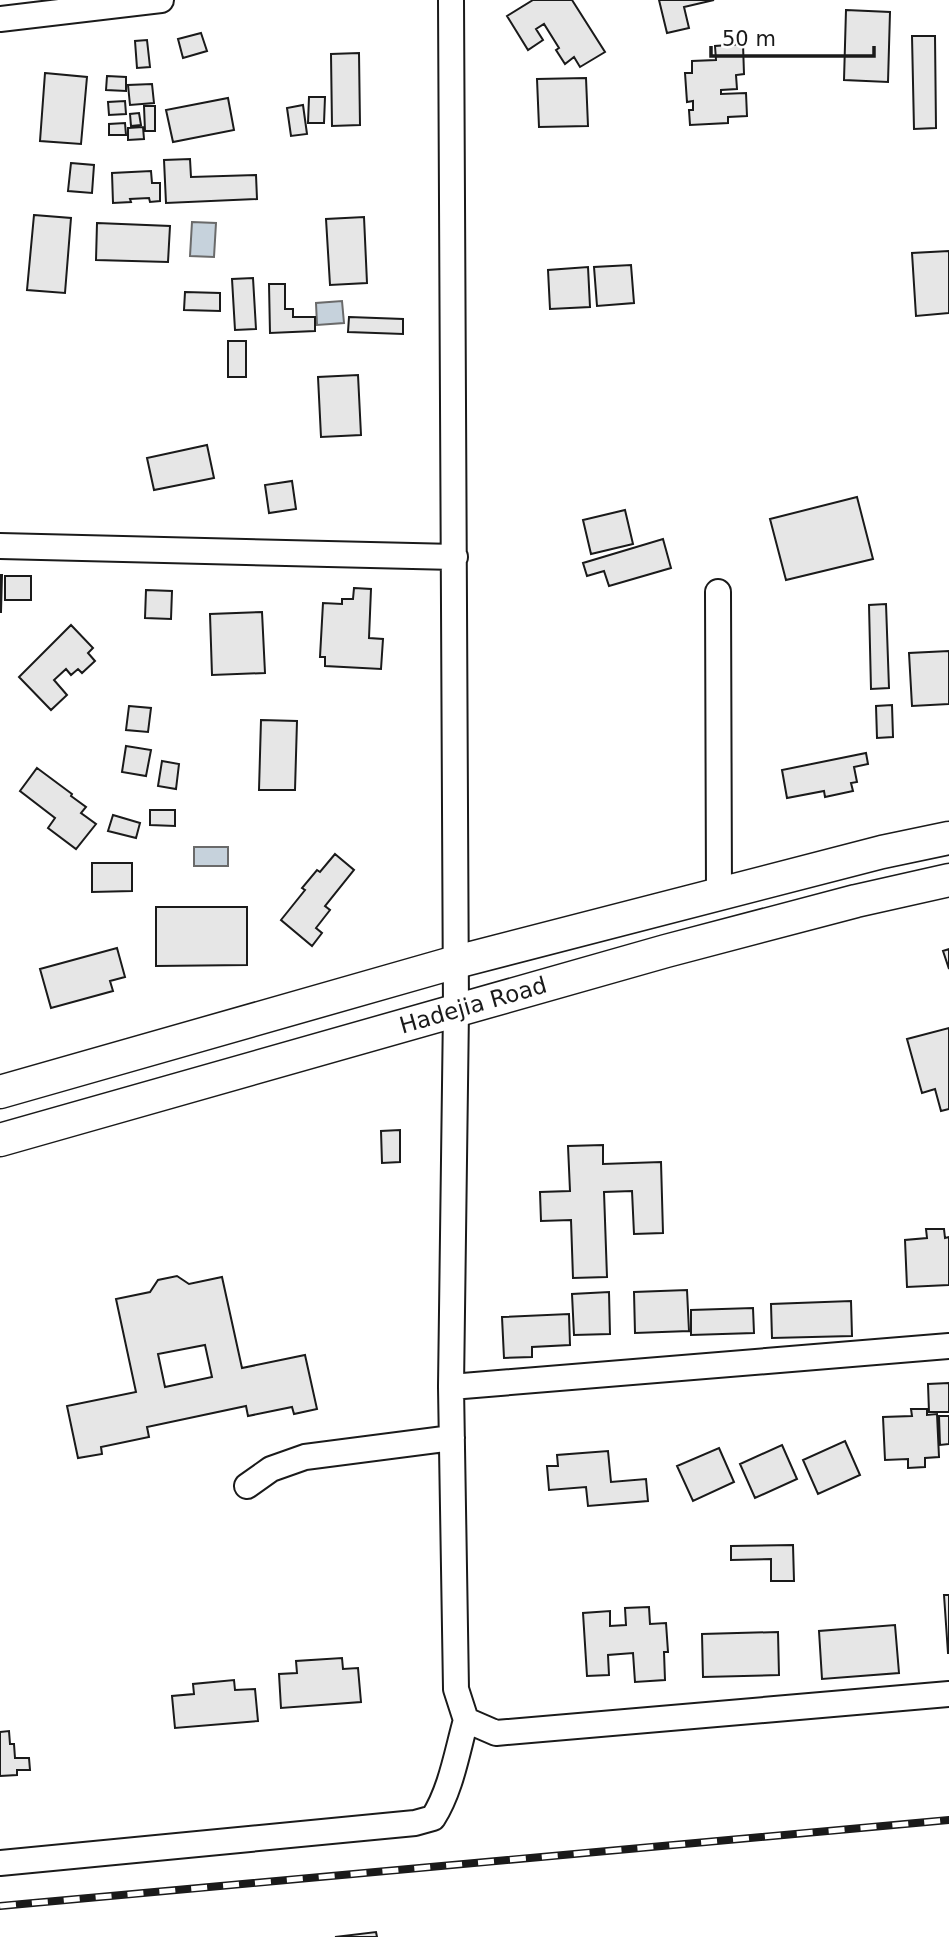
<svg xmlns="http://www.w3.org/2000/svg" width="949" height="1937" font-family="'DejaVu Sans',sans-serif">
	<rect width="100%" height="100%" fill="#fff"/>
	<path fill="#c6d2dc" stroke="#6a6a6a" stroke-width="2" d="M192,222L216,223L214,257L190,256Z
		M342,301L344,323L317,325L316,303Z
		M194,847H228V866H194Z"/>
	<path fill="#e6e6e6" stroke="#1a1a1a" stroke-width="2" fill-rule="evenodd" d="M533,0H572L605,52L580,67L574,57L565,64L556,50L559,48L544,24L536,29L543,40L528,50L507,16Z
		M659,0H714L684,7L689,28L667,33Z
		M846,10L890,12L888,82L844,80Z
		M201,33L207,51L183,58L178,39Z
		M912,36H935L936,128L914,129Z
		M147,40L150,67L137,68L135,41Z
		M743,44L744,74L736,75L737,89L721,90V94L746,93L747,116L728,117V123L690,125L689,110H693V101L687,102L685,73H692V61L716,60L715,46Z
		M359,53L360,125L332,126L331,54Z
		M45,73L87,77L81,144L40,141Z
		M107,76L126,77V91L106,90Z
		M586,78L588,126L539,127L537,79Z
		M152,84L154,103L130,105L128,85Z
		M309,97H325L324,123H308Z
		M228,98L234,130L173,142L166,110Z
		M125,101L126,114L109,115L108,102Z
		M303,105L307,134L291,136L287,108Z
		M144,106H155V131H145Z
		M139,113L141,125L131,126L130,114Z
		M125,123L126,135H109V124Z
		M143,127L144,139L128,140V128Z
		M190,159L191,177L256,175L257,199L166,203L164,160Z
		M71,163L94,165L92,193L68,191Z
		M151,171L152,183H160V201L150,202L149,198L130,199L131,202L113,203L112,173Z
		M34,215L71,218L65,293L27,290Z
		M364,217L367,283L330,285L326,219Z
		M97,223L170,226L168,262L96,260Z
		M949,251V313L916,316L912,253Z
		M631,265L634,303L597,306L594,267Z
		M588,267L590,307L550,309L548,270Z
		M253,278L256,329L235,330L232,279Z
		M269,284H285V309H293V317H315V331L270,333Z
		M185,292L220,293V311L184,310Z
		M349,317L403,319V334L348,332Z
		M228,341H246V377H228Z
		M358,375L361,435L321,437L318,377Z
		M207,445L214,478L154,490L147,458Z
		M292,481L296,509L269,513L265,485Z
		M857,497L873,559L786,580L770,519Z
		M625,510L633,544L591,554L583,520Z
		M663,539L671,568L609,586L604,571L587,576L583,563Z
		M0,575H2L1,612H0Z
		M5,576H31V600H5Z
		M354,588L371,589L369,638L383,639L381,669L325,666V657H320L323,603L342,604V599H353Z
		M146,590L172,591L171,619L145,618Z
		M886,604L889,688L871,689L869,605Z
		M262,612L265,673L212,675L210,614Z
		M71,625L93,648L88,653L95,661L82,673L78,669L71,675L66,669L54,680L67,695L51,710L19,677Z
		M949,651V704L912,706L909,653Z
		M892,705L893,737L877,738L876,706Z
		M129,706L151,708L148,732L126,730Z
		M261,720L297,721L295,790H259Z
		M126,746L151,750L146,776L122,772Z
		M866,753L868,764L854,767L857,782L851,783L853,791L825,797L824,791L787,798L782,770Z
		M162,761L179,764L176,789L158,786Z
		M37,768L72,794L71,796L86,807L81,813L96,824L76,849L48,828L55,818L20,791Z
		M150,810H175V826L150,825Z
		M113,815L140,823L136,838L108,831Z
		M335,854L354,870L325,906L330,910L316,928L322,933L312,946L281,920L305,890L302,888L317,870L320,872Z
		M92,863H132V891L92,892Z
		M156,907H247V965L156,966Z
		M117,948L125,977L110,981L113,991L51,1008L40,969Z
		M949,949V969L943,951Z
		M949,1028V1109L941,1111L935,1089L922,1093L907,1039Z
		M400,1130V1162L382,1163L381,1131Z
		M603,1145V1164L661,1162L663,1233L634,1234L632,1191L604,1192L607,1277L573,1278L571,1220L541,1221L540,1192L570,1191L568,1146Z
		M926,1229H944L945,1238L949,1237V1285L907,1287L905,1240L927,1238Z
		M177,1276L189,1284L222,1277L242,1368L305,1355L317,1409L294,1414L292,1407L248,1416L246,1406L147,1427L149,1437L101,1447L102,1454L78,1458L67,1406L136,1392L116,1299L150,1292L158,1280ZM205,1345L212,1377L165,1387L158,1354Z
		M687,1290L689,1331L635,1333L634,1292Z
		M609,1292L610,1334L574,1335L572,1294Z
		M851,1301L852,1336L772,1338L771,1304Z
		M753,1308L754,1333L691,1335V1310Z
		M569,1314L570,1345L532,1347V1357L504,1358L502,1317Z
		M949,1383V1412H929L928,1384Z
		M911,1409H927V1415L937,1414L939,1457L925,1458V1467L908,1468V1459L885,1460L883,1417L912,1416Z
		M939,1416H949V1444L940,1445Z
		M845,1441L860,1475L818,1494L803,1460Z
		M782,1445L797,1479L755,1498L740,1464Z
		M719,1448L734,1482L693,1501L677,1466Z
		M608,1451L611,1482L646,1479L648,1501L588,1506L586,1487L549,1490L547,1466H558L557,1455Z
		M793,1545L794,1581H771V1559L731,1560V1546Z
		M944,1595H949V1653H948Z
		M649,1607L650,1624L666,1623L668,1652H664L665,1680L635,1682L633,1653L608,1655L609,1675L587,1676L583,1613L610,1611V1626L626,1625L625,1608Z
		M895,1625L899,1673L822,1679L819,1631Z
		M778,1632L779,1675L703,1677L702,1634Z
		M342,1658L343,1669L358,1668L361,1702L281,1708L279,1674L297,1673L296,1661Z
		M234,1680L235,1690L255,1689L258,1721L175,1728L172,1696L194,1694L193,1684Z
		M9,1731L10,1744H14L15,1758H29L30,1770H17V1775L0,1776V1732Z
		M376,1932L377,1937H335Z"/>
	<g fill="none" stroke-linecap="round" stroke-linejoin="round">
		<defs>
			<path id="minor" d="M451,0L456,1010L451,1387L456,1689L466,1720L496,1733L949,1694
				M0,19L161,0
				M0,546L455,557
				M718,592L719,894
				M451,1387L949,1346
				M247,1486L271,1469L305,1457L452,1438
				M0,1863L415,1823L433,1818C451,1790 457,1752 466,1720"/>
			<path id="major" d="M0,1092L456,962L882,852L949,838
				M0,1140L666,951L856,901L949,880"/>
		</defs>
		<use href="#minor" stroke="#1a1a1a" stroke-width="28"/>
		<use href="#major" stroke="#1a1a1a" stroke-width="35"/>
		<use href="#minor" stroke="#fff" stroke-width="24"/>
		<use href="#major" stroke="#fff" stroke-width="32"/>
		<defs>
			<path id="rail" d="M0,1906L949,1820"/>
		</defs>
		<use href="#rail" stroke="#1a1a1a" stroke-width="8"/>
		<use href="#rail" stroke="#fff" stroke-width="5" stroke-dasharray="16" stroke-linecap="butt"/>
	</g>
	<g text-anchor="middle" stroke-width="5" stroke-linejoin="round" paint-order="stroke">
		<g font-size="23" fill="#1a1a1a" stroke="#fff">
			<text transform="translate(473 1005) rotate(-16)" y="8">Hadejia Road</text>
		</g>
	</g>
	<path d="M711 46v10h163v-10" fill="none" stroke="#1a1a1a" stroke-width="3.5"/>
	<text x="722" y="46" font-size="21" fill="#1a1a1a" stroke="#ffffff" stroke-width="5" paint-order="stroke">50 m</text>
</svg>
